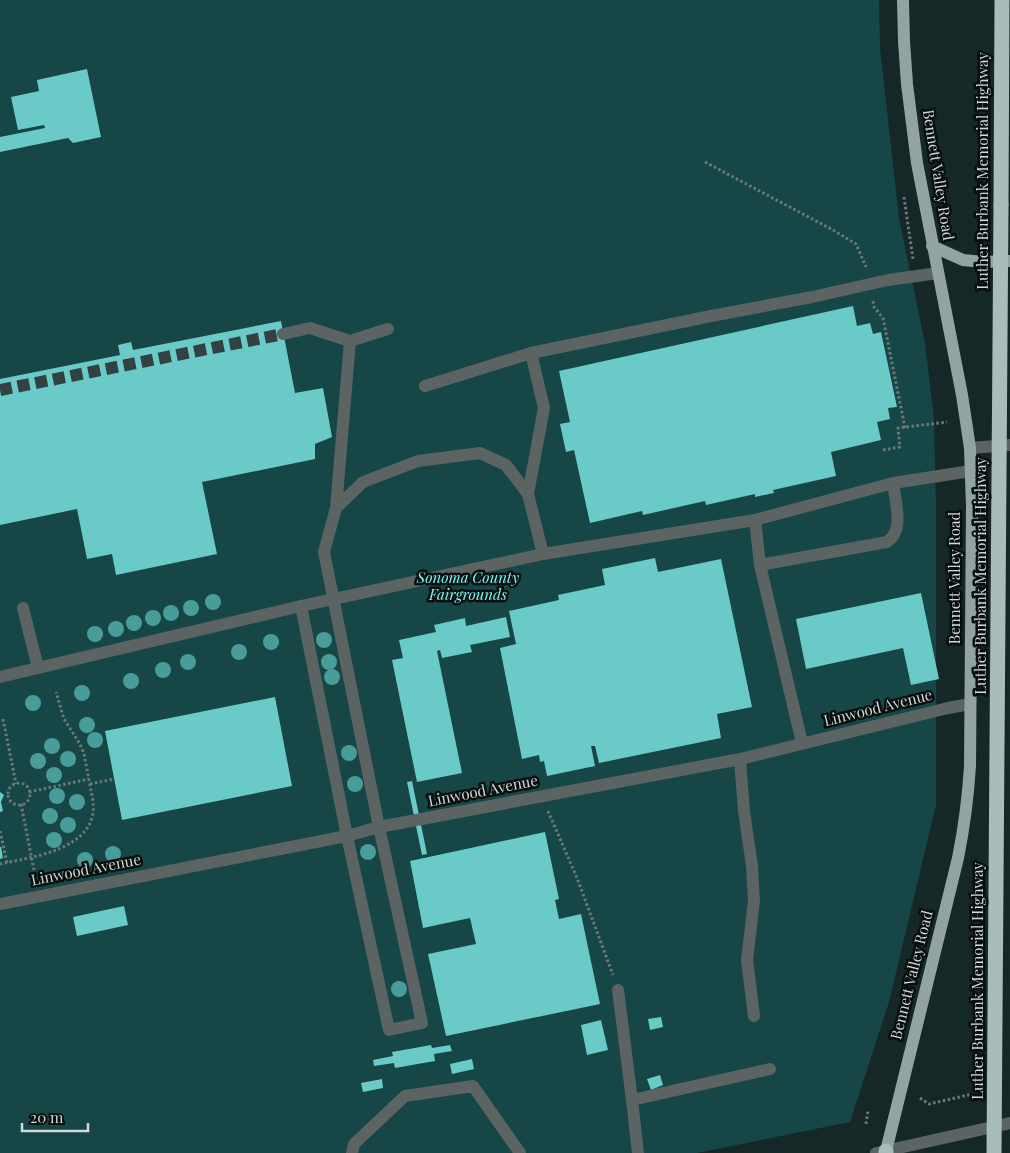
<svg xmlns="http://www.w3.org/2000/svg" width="1010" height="1153" font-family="'Playfair Display',serif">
	<rect width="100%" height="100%" fill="#162727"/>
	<path fill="#164645" d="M0,0H879L880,48L899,218L925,343L934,418L936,505V805L889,1002L850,1122L697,1153H0Z"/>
	<path fill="#69cac7" d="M87,69L101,137L73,143L68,138L0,152V137L45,128L44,125L18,130L11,97L39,91L37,80Z
		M853,306L857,326L870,323L873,334L881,332L897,407L888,408L890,419L877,422L881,440L831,452L836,476L773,490L774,493L755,497V494L706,505L705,501L643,515L642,511L590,523L574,450L566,452L560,424L570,422L559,371Z
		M281,321L295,393L323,388L332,437L315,444V459L202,482L217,554L116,575L112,554L87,559L77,509L0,525V379L120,355L118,345L131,342L133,350Z
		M655,558L658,572L721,559L752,707L717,714L721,738L599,763L595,746H591L595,766L547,776L544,761L540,762L539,755L522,759L500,648L516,644L509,611L559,600L558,595L605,585L602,569Z
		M921,593L939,679L911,685L903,648L806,669L796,619Z
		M506,617L510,637L470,645L472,652L442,658L440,650L437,651L462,773L417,782L392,660L403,658L399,640L436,632L434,625L465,618L466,626Z
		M275,697L292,786L122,820L105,731Z
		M412,781L427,854L422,855L407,782Z
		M0,792L4,795L1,802L3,811L0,812Z
		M545,832L559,899L555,900L559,919L581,914L600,1004L446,1036L428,954L476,944L470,918L423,928L410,861Z
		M0,847H1L3,858L0,859Z
		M124,906L128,925L77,936L73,917Z
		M661,1017L663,1027L650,1030L648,1019Z
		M601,1020L608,1050L587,1055L581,1025Z
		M431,1045L432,1048L450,1045L452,1051L434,1054L435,1061L395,1068L394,1063L374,1066L373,1060L393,1056L392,1052Z
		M472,1059L474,1069L452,1074L450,1064Z
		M660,1075L663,1085L651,1090L647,1079Z
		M382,1079L383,1088L363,1092L361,1083Z"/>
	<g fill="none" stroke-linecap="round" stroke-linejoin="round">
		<path stroke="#324242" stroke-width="12" stroke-dasharray="12 6" stroke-linecap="butt" d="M0,390L283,334"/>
		<path stroke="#6b7979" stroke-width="3" stroke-dasharray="2.5 2.5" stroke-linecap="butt" d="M705,162L833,230L856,244L866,267
			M904,197L913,259
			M873,301L874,307L883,318L905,428
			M883,450L900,447L898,428L947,422
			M3,719L16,784
			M8 794a11 11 0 1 1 22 0a11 11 0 1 1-22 0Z
			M90,784L114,779
			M29,792L89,779
			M21,804L34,870
			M548,811L577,878L613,975
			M0,831L7,863
			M0,864C33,857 99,849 93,801L84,754L80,744L64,719L56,692
			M920,1098L929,1104L977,1093
			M866,1124L868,1111"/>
		<path stroke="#5b6363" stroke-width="12" d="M283,334L310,328L350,341
			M531,353L544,408L528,494L543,554L755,520
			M425,386L531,353L711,316L812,297L888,280L938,273
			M970,448L1010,445
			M893,483C895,501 905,530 887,542L760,565L755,520L893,483L971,471
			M336,508L350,341L388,329
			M760,565L802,743
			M301,606L347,836L389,1030L422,1023L379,827L324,552L336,508L363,482L418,461L480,453L506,465L528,494
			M23,608L38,668
			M0,677L301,606L543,554
			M740,759L744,811L752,866L754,901L747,960L754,1016
			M0,904L347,836L379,827L740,759L948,708L970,704
			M618,990L632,1100
			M352,1153L354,1144L405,1096L473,1086L520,1153
			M638,1153L632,1100L770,1069
			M876,1153L1010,1123"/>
		<path stroke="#92a3a2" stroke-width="12" d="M932,246L963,260L983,262L1010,261
			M886,1151L958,858C964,828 968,798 970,766L972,507L970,448L962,395L917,163L907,84L904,41L903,0"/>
		<path stroke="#a7bcbb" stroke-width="15" d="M1001,205L1002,0
			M886,1151V1153"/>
		<path stroke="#a7bcbb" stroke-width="15" d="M994,1153L1001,205"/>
	</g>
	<g fill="#489d9b">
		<circle cx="213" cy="602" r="8"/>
		<circle cx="191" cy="608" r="8"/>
		<circle cx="171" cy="613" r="8"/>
		<circle cx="153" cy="618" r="8"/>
		<circle cx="134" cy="623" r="8"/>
		<circle cx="116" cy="629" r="8"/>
		<circle cx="95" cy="634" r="8"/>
		<circle cx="324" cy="640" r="8"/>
		<circle cx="271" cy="642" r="8"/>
		<circle cx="239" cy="652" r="8"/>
		<circle cx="188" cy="662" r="8"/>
		<circle cx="329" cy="662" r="8"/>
		<circle cx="163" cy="670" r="8"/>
		<circle cx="332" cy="677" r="8"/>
		<circle cx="131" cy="681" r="8"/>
		<circle cx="82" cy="693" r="8"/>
		<circle cx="33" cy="703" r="8"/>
		<circle cx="87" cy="725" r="8"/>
		<circle cx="95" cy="740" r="8"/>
		<circle cx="52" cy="746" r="8"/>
		<circle cx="349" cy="753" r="8"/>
		<circle cx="68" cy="759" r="8"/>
		<circle cx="38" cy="761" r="8"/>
		<circle cx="54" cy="775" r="8"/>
		<circle cx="355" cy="784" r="8"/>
		<circle cx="57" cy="796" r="8"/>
		<circle cx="77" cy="802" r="8"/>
		<circle cx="50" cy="816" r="8"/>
		<circle cx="68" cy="825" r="8"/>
		<circle cx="54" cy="840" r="8"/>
		<circle cx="368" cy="852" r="8"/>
		<circle cx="113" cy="854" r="8"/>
		<circle cx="85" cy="860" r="8"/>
		<circle cx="399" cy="989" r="8"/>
	</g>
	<g text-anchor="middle" stroke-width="5" stroke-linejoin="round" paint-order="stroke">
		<g font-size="15" fill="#d0dad9" stroke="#070f0e">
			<text transform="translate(983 171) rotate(-90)" y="5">Luther Burbank Memorial Highway</text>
			<text transform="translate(938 175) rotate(81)" y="5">Bennett Valley Road</text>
			<text transform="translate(981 576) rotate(-90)" y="5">Luther Burbank Memorial Highway</text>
			<text transform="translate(955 578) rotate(-90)" y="5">Bennett Valley Road</text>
			<text transform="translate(878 708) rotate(-14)" y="5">Linwood Avenue</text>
			<text transform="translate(483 791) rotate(-11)" y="5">Linwood Avenue</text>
			<text transform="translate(86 870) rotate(-11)" y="5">Linwood Avenue</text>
			<text transform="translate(912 975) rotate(-76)" y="5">Bennett Valley Road</text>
			<text transform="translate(978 981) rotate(-90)" y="5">Luther Burbank Memorial Highway</text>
		</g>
		<g font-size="15" font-style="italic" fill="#71fdfa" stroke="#070f0e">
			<text x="468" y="583">Sonoma County<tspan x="468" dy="17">Fairgrounds</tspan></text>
		</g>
	</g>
	<path d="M22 1123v8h66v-8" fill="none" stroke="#d0dad9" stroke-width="2.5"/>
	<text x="30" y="1123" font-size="15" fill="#d0dad9" stroke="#070f0e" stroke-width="4" paint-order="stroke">20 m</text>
</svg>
